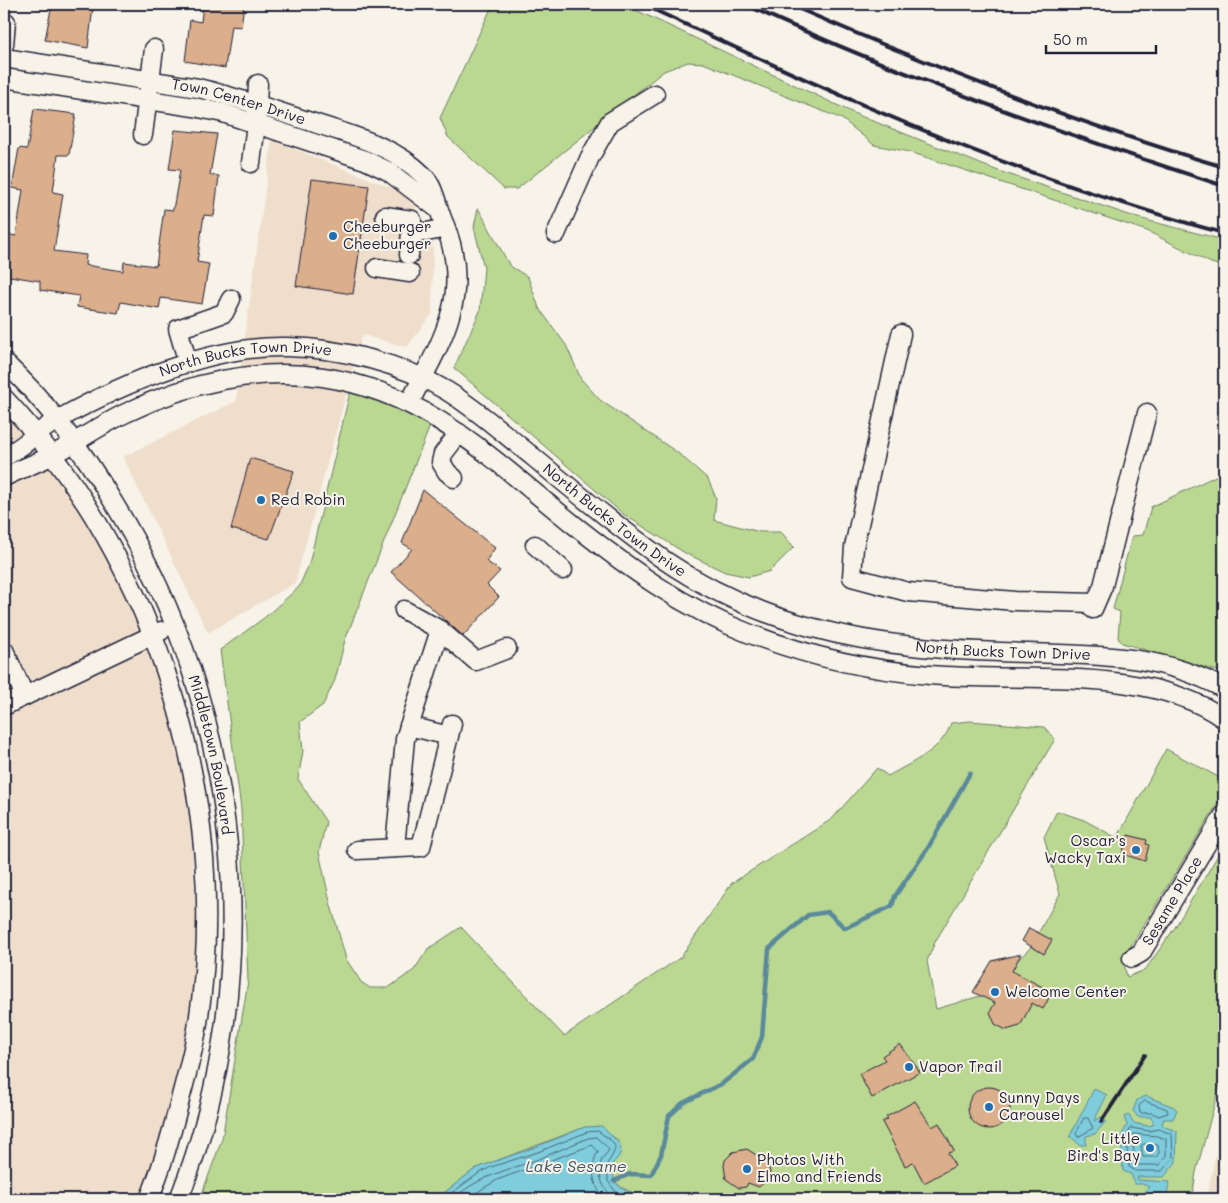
<svg xmlns="http://www.w3.org/2000/svg" width="1228" height="1203" font-family="Mali,sans-serif">
	<rect width="100%" height="100%" fill="#f7f3e8"/>
	<filter id="ink" filterUnits="userSpaceOnUse"><feTurbulence type="fractalNoise" baseFrequency=".02" numOctaves="2"/><feDisplacementMap in="SourceGraphic" scale="10" xChannelSelector="R" yChannelSelector="G"/><feConvolveMatrix kernelMatrix="1 2 1 2 8 2 1 2 1" color-interpolation-filters="sRGB"/></filter>
	<g filter="url(#ink)">
		<path fill="#efdecc" d="M272,140L410,195L433,244L432,314L407,347L362,335L295,583L208,633L123,457L236,401Z
			M4,409L61,480L105,547L132,604L154,663L174,730L190,807L197,932L194,1019L153,1168L139,1199H4Z
			M1224,1117V1199H1206Z"/>
		<path fill="#bad891" stroke="#6e7d66" d="M493,4H623L858,115L993,169L1138,218L1224,240V267L1211,263L1147,231L910,152L874,145L842,119L703,63L688,62L664,71L517,189H504L448,137L440,118Z
			M478,208L510,266L528,277L539,308L566,345L581,379L600,400L678,453L708,479L716,498L714,520L760,532H781L794,547L770,571L749,577L725,572L685,553L623,514L454,368L480,311L484,268L474,227Z
			M350,392C380,398 404,409 430,426L345,640L335,680L323,705L300,722L303,751L298,779L326,822L319,852L330,902L346,959L361,982L370,988H388L414,970L428,949L461,927L564,1036L681,957L732,883L832,819L877,768L888,776C912,762 943,750 951,723L970,721L1044,727L1055,739L935,942L927,961L936,1009L980,996L992,961L1012,956L1019,959L1030,948L1060,894L1044,837L1057,811L1084,820L1117,838L1166,749L1224,780V793L1123,959L1127,977L1145,970L1174,929L1224,845V1069L1196,1172L1192,1199H635L634,1193C603,1183 611,1166 618,1140L609,1134L585,1127L475,1169L436,1199H200L222,1139L248,981L241,809L220,650L264,618L299,587L309,564Z
			M1224,472V673L1122,643L1118,638L1120,612L1113,609L1132,536L1143,535L1151,507Z"/>
		<path fill="#7fcddc" stroke="#5a899c" d="M1094,1089L1107,1095L1094,1121L1101,1117L1106,1121L1095,1134L1086,1136V1145H1080L1070,1136Z
			M1146,1096L1174,1107L1177,1110L1173,1119H1164L1162,1124L1165,1127L1177,1131L1176,1162L1164,1177H1137L1138,1180L1170,1182L1165,1199H1142V1195L1149,1187L1142,1184H1135L1131,1174L1123,1171L1121,1137L1127,1125L1124,1117L1129,1115L1133,1123L1149,1126L1154,1124L1151,1117H1138L1133,1111L1137,1100Z
			M602,1126C613,1140 632,1146 612,1164C612,1182 617,1188 634,1193L635,1199H436L475,1169L490,1163L536,1147L585,1127Z"/>
		<g fill="none" stroke-linecap="round" stroke-linejoin="round">
			<path stroke="#47667b" stroke-width="1" d="M1145,1101L1167,1109L1168,1113L1159,1116L1152,1113H1140L1139,1106Z
				M1084,1118H1088L1093,1128L1078,1137L1076,1134Z
				M1131,1128L1149,1131L1158,1129L1172,1134L1173,1158L1162,1171H1136L1129,1167L1126,1138Z
				M1134,1134L1157,1136L1166,1139V1156L1159,1165H1139L1135,1163L1133,1143Z
				M1144,1144L1158,1145L1159,1153L1156,1157H1143L1141,1146Z
				M443,1199L478,1174L491,1167L538,1152L587,1132L598,1131C617,1145 620,1144 607,1164L608,1181L615,1191L630,1199
				M453,1199C482,1174 507,1171 541,1158C557,1151 572,1145 588,1138L596,1137L609,1149C608,1154 602,1156 601,1162C597,1177 604,1193 618,1199
				M466,1199L497,1180L592,1145L598,1151C589,1168 593,1184 604,1199"/>
			<path stroke="#5a899c" stroke-width="4.5" d="M614,1181L630,1174L651,1175L661,1155L669,1116L683,1103L723,1083L753,1059L762,1037L769,949L808,915L828,912L845,928L892,906L895,896L928,848L970,773"/>
		</g>
		<path fill="#dbae8c" stroke="#22223b" d="M52,4H83L93,7L88,48L45,40Z
			M203,4H244L241,27L231,26L225,68L185,61L190,20L201,22Z
			M34,109L76,114L69,155H58L53,192L63,194L54,251L86,255L85,265L123,271L124,262L156,266L164,209L173,210L180,170L169,169L175,130L217,134L210,175L219,176L214,216L204,215L197,262L209,264L202,304L161,298L159,309L121,302L118,313L77,307L79,296L40,290V281L4,275L5,234L16,236L23,190L12,188L19,148L27,149Z
			M312,179L369,186L353,294L296,286Z
			M250,458L294,471L269,539L231,529Z
			M423,490L495,548L486,561L500,571L487,585L499,597L463,636L391,572L412,549L402,543Z
			M1128,835L1147,840L1146,844L1149,845L1145,861L1122,854Z
			M1029,928L1052,940L1044,954L1022,941Z
			M1021,954L1012,971L1052,992L1043,1009L1032,1003L1020,1026L1006,1030L995,1024L990,1012L995,1003L973,992L992,961Z
			M900,1044L920,1072L872,1098L859,1074L885,1060L882,1056Z
			M968 1108a21 21 0 1 1 42 0a21 21 0 1 1-42 0Z
			M915,1101L932,1127L939,1123L954,1151L948,1153L955,1166L924,1183L913,1162L905,1166L882,1122L888,1119L886,1117Z
			M747,1149L767,1162L770,1172L768,1179L759,1187L748,1183L746,1187L739,1188L726,1179L724,1166L725,1160L733,1152Z"/>
		<g fill="none" stroke-linecap="round" stroke-linejoin="round">
			<defs>
				<g id="minor">
					<path d="M4,45L6,22"/>
					<path id="s1" d="M4,58L198,88C236,97 273,110 311,122C350,135 393,145 423,175C435,187 437,208 444,223C456,252 459,283 451,312C443,343 424,374 410,402"/>
					<path d="M4,78L194,107L223,113L365,160L388,171L438,209"/>
					<path d="M143,135L154,49"/>
					<path d="M251,163L256,124L258,84"/>
					<path d="M385,216L412,220L409,255"/>
					<path d="M413,232H427L446,228"/>
					<path d="M556,234L590,157L610,122L655,94"/>
					<path d="M377,268L410,273"/>
					<path d="M901,334L854,547L852,577L908,592L1015,601L1095,603"/>
					<path id="s2" d="M4,362C48,403 85,454 115,505C241,712 269,972 179,1199"/>
					<path d="M188,363L178,329L224,313L231,299"/>
					<path d="M4,398C158,562 234,806 197,1029C193,1052 187,1074 181,1096C172,1132 163,1166 149,1199"/>
					<path id="s3" d="M4,457C24,447 39,430 59,419C93,400 131,382 169,369C205,356 248,346 287,347C340,348 401,363 447,391C478,410 504,434 532,456C575,492 619,528 664,560C708,590 759,613 810,627C882,647 955,651 1029,653C1097,655 1163,654 1224,689"/>
					<path d="M4,477C20,469 37,463 53,455C78,441 102,424 128,412C188,383 257,367 323,377C429,393 493,460 573,524C627,567 683,608 748,633C807,656 868,670 930,675C1021,683 1148,664 1224,719"/>
					<path d="M454,478L447,472L441,462L443,454L459,433"/>
					<path d="M535,545L563,570"/>
					<path d="M1093,609L1103,586L1147,413"/>
					<path d="M404,610L440,630L476,661L507,649"/>
					<path d="M4,650L25,696"/>
					<path d="M4,706L161,631"/>
					<path d="M409,726L449,736"/>
					<path d="M395,848L405,739L440,630"/>
					<path d="M357,850L421,847L452,724"/>
					<path id="s4" d="M1132,958L1141,953L1224,815"/>
				</g>
			</defs>
			<use href="#minor" stroke="#22223b" stroke-width="21"/>
			<use href="#minor" stroke="#f7f3e8" stroke-width="18"/>
			<path stroke="#22223b" stroke-width="4" d="M642,4C793,75 943,145 1101,196C1142,209 1183,223 1224,233
				M744,4C900,76 1061,133 1224,186
				M788,4C930,66 1075,123 1224,167
				M1101,1122L1145,1055"/>
		</g>
	</g>
	<g fill="#1f6fb2" stroke="#f7f3e8" stroke-width="2">
		<circle cx="333" cy="236" r="5"/>
		<circle cx="261" cy="500" r="5"/>
		<circle cx="1136" cy="850" r="5"/>
		<circle cx="995" cy="992" r="5"/>
		<circle cx="909" cy="1067" r="5"/>
		<circle cx="989" cy="1107" r="5"/>
		<circle cx="1150" cy="1148" r="5"/>
		<circle cx="747" cy="1169" r="5"/>
	</g>
	<g text-anchor="middle" stroke-width="4" stroke-linejoin="round" paint-order="stroke">
		<g font-size="15" fill="#22223b" stroke="#f7f3e8">
			<text dy="5" stroke="none"><textPath href="#s1" startOffset="239">Town Center Drive</textPath></text>
			<text dy="5" stroke="none"><textPath href="#s3" startOffset="266">North Bucks Town Drive</textPath></text>
			<text dy="5" stroke="none"><textPath href="#s3" startOffset="688">North Bucks Town Drive</textPath></text>
			<text dy="5" stroke="none"><textPath href="#s3" startOffset="1108">North Bucks Town Drive</textPath></text>
			<text dy="5" stroke="none"><textPath href="#s2" startOffset="451">Middletown Boulevard</textPath></text>
			<text dy="5" stroke="none"><textPath href="#s4" startOffset="71">Sesame Place</textPath></text>
		</g>
		<g font-size="15" fill="#22223b" stroke="#f7f3e8" text-anchor="start">
			<text x="343" y="232">Cheeburger<tspan x="343" dy="17">Cheeburger</tspan></text>
			<text x="271" y="505">Red Robin</text>
			<text x="1126" y="846" text-anchor="end">Oscar's<tspan x="1126" dy="17">Wacky Taxi</tspan></text>
			<text x="1005" y="997">Welcome Center</text>
			<text x="919" y="1072">Vapor Trail</text>
			<text x="999" y="1103">Sunny Days<tspan x="999" dy="17">Carousel</tspan></text>
			<text x="1140" y="1144" text-anchor="end">Little<tspan x="1140" dy="17">Bird's Bay</tspan></text>
			<text x="757" y="1165">Photos With<tspan x="757" dy="17">Elmo and Friends</tspan></text>
		</g>
		<g font-size="16" font-style="italic" fill="#3e556b" stroke="#f7f3e8">
			<text x="576" y="1172">Lake Sesame</text>
		</g>
	</g>
	<rect width="1228" height="1203" fill="none" stroke="#f7f3e8" stroke-width="20"/>
	<rect x="10" y="10" width="1208" height="1183" fill="none" stroke="#22223b" stroke-width="2" filter="url(#ink)"/>
	<path d="M1046 45v8h110v-8" fill="none" stroke="#22223b" stroke-width="2.5"/>
	<text x="1053" y="45" font-size="15" fill="#22223b" stroke="#f7f3e8" stroke-width="4" paint-order="stroke">50 m</text>
</svg>
